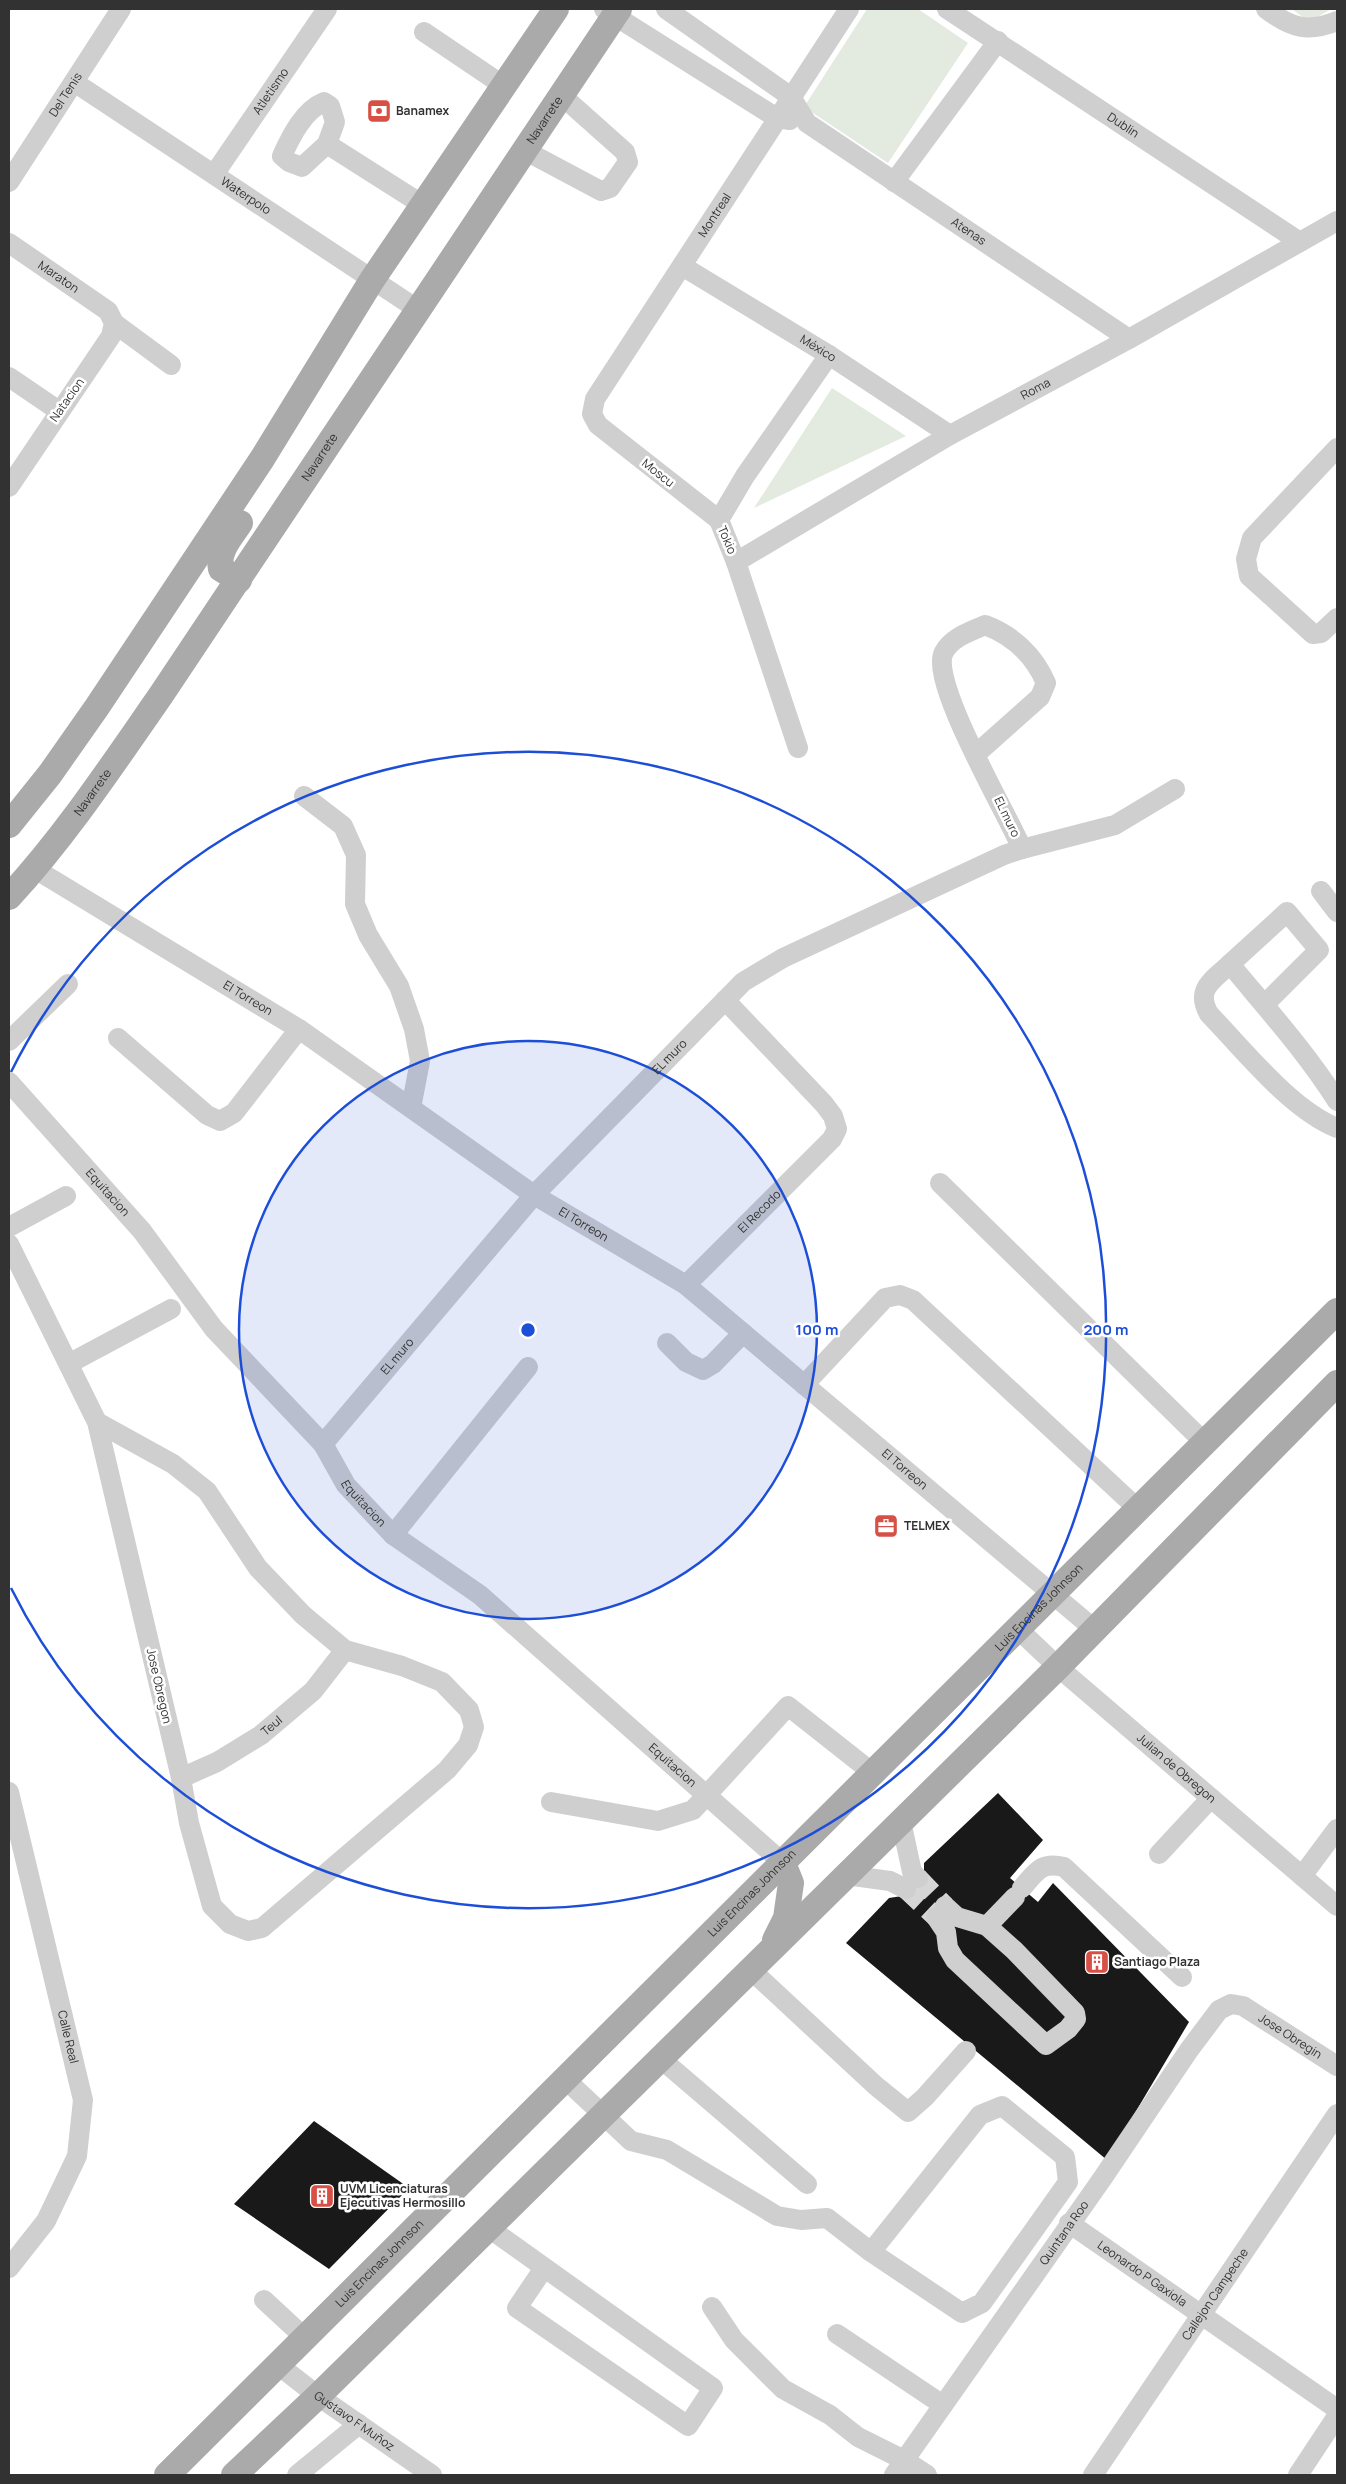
<svg xmlns="http://www.w3.org/2000/svg" width="1346" height="2484" font-family="Manrope,sans-serif">
	<rect width="100%" height="100%" fill="#fff"/>
	<path fill="#e3eadf" d="M867,9H918L968,43L888,163L804,107Z
		M1292,9H1331L1309,22Z
		M832,388L906,436L754,508Z"/>
	<path fill="#191919" d="M998,1793L1043,1840L1010,1878L1038,1902L1053,1883L1189,2022L1107,2160L846,1943L889,1898L902,1896L924,1878V1863Z
		M314,2121L409,2188L329,2269L234,2204Z"/>
	<g fill="none" stroke-linecap="round" stroke-linejoin="round">
		<path stroke="#d6d6d6" stroke-width="20" stroke-dasharray="20 10" stroke-linecap="butt" d="M918,1878L945,1906
			M906,1889L936,1917"/>
		<g stroke="#cfcfcf" stroke-width="20">
			<path d="M604,9L777,118L790,120"/>
			<path id="s1" d="M666,9L791,97L807,123L1129,339"/>
			<path id="s2" d="M947,9L1300,242"/>
			<path d="M1266,9C1291,28 1308,33 1337,21"/>
			<path d="M424,32L504,86"/>
			<path id="s3" d="M74,82L417,309"/>
			<path d="M327,144L302,167L289,162L282,156C291,136 304,110 324,102L330,106L335,122L327,144L423,205"/>
			<path d="M524,150L601,191L610,188L628,162L625,152L561,95"/>
			<path id="s4" d="M215,173L327,9"/>
			<path id="s5" d="M9,182L121,9"/>
			<path d="M894,182L998,41"/>
			<path id="s6" d="M9,243L108,311L114,323L111,336L9,487"/>
			<path id="s7" d="M682,266L829,355L950,435"/>
			<path d="M114,323L171,365"/>
			<path d="M9,377L59,411"/>
			<path d="M1337,448L1252,538L1246,559L1249,576L1313,634L1321,633L1337,618"/>
			<path id="s8" d="M719,520L598,425L592,414L595,399L849,9"/>
			<path id="s9" d="M736,562L950,435L1129,339L1337,221"/>
			<path d="M798,748L736,562L719,520L745,476L829,355"/>
			<path d="M304,796L343,826L356,855L355,904L368,935L399,986L414,1029L420,1061L411,1108"/>
			<path d="M1022,849L1115,825L1175,789"/>
			<path id="s10" d="M35,869L299,1029L534,1195L686,1285L1094,1629"/>
			<path d="M1321,891L1337,912"/>
			<path d="M1230,964C1212,981 1195,989 1209,1014C1245,1051 1290,1109 1337,1128"/>
			<path d="M1264,1005L1319,950L1287,912L1230,964C1267,1009 1306,1052 1337,1101"/>
			<path d="M118,1038L207,1115L220,1121L234,1113L299,1029"/>
			<path d="M9,1041L68,984"/>
			<path id="s11" d="M9,1082L142,1231L214,1329L323,1444L346,1485L393,1535L480,1595L783,1863"/>
			<path d="M940,1183L1205,1443"/>
			<path d="M9,1227L66,1196"/>
			<path d="M9,1244L97,1422L173,1464L207,1491L258,1568L303,1615L345,1650L402,1666L442,1682L469,1710L474,1727L468,1745L447,1770L262,1928L248,1931L230,1924L212,1906L189,1823L181,1778L97,1422"/>
			<path id="s12" d="M686,1285L832,1139L837,1129L833,1116L824,1104L725,1000"/>
			<path d="M667,1343L686,1362L703,1370L713,1364L743,1333"/>
			<path d="M70,1363L171,1309"/>
			<path d="M804,1385L885,1298L900,1295L913,1300L1138,1509"/>
			<path id="s13" d="M323,1444L534,1195L743,982L783,958L1004,855L1022,849C1008,815 928,680 944,652C952,637 970,632 985,625C1012,635 1034,655 1046,683L1040,697L976,754"/>
			<path d="M393,1535L528,1367"/>
			<path id="s14" d="M1018,1629L1058,1667L1337,1906"/>
			<path id="s15" d="M181,1778L217,1762L261,1735L313,1691L345,1650"/>
			<path id="s16" d="M9,1792L83,2100L77,2156L46,2221L9,2268"/>
			<path d="M551,1802L658,1821L693,1810L788,1706L873,1773"/>
			<path d="M901,1821L912,1872L918,1878"/>
			<path d="M1159,1854L1211,1798"/>
			<path d="M846,1875L890,1881L906,1889"/>
			<path d="M1302,1876L1337,1829"/>
			<path d="M1022,1888C1036,1872 1041,1861 1064,1867L1182,1977"/>
			<path d="M936,1917L946,1932L948,1948L955,1960L1046,2045L1068,2029L1076,2019L1075,2013L1014,1950L987,1926L957,1917L945,1906"/>
			<path d="M987,1926L1015,1897"/>
			<path d="M751,1970L876,2086L908,2112L925,2097L966,2051"/>
			<path d="M661,2059L807,2184"/>
			<path d="M565,2079L631,2141L667,2150L777,2216L801,2220L827,2218L871,2252L962,2313L982,2303L1068,2182L1065,2157L1002,2106L980,2115L871,2252"/>
			<path id="s17" d="M1069,2223L1337,2409"/>
			<path d="M489,2228L713,2388L688,2426L517,2308L544,2268"/>
			<path d="M264,2300L304,2337"/>
			<path d="M712,2307L734,2340L783,2389L830,2415L858,2437L904,2460L927,2475"/>
			<path d="M837,2334L943,2405"/>
			<path id="s18" d="M277,2364L318,2396L432,2475"/>
			<path d="M297,2475L359,2424"/>
			<path id="s19" d="M894,2475L1102,2179L1189,2050L1219,2010L1231,2004L1243,2006L1337,2066"/>
			<path id="s20" d="M1093,2475L1337,2114"/>
			<path d="M1298,2475L1337,2416"/>
		</g>
		<g stroke="#aaa" stroke-width="26">
			<path d="M239,580L221,569C217,551 231,537 240,523"/>
			<path d="M9,825L50,774L97,707L262,459L372,280L556,9"/>
			<path id="s21" d="M9,897C66,835 113,764 161,695L619,9"/>
			<path d="M775,1940L786,1918L791,1883L783,1863"/>
			<path id="s22" d="M167,2475L1337,1311"/>
			<path d="M234,2475L318,2396L1058,1667L1337,1383"/>
		</g>
	</g>
	<circle cx="528" cy="1330" r="289" fill="#1d4ed8" fill-opacity=".12"/>
	<g fill="none" stroke="#1d4ed8" stroke-width="2.5">
		<circle cx="528" cy="1330" r="289"/>
		<path d="M11 1072A578 578 0 1 1 11 1588"/>
	</g>
	<defs>
		<symbol id="bank-square" viewBox="-11 -11 22 22"><rect x="-9" y="-9" width="18" height="18" rx="4" fill="#d75046" stroke="#fff"/><path d="M-6-4H6V4H-6ZM0-2.3a2.3 2.3 0 1 0 0 4.6a2.3 2.3 0 1 0 0-4.6Z" fill="#fff"/></symbol>
		<symbol id="office-square" viewBox="-11 -11 22 22"><rect x="-9" y="-9" width="18" height="18" rx="4" fill="#d75046" stroke="#fff"/><path d="M-6-3h4V-5.5h4V-3h4V5H-6ZM-1-4.5V-3h2v-1.5ZM-6 0V1H6V0Z" fill="#fff"/></symbol>
		<symbol id="building-square" viewBox="-11 -11 22 22"><rect x="-9" y="-9" width="18" height="18" rx="4" fill="#d75046" stroke="#fff"/><path d="M-4-6H4V6H1V3H-1V6H-4ZM-2.5-4.3h1.7v1.8h-1.7ZM.8-4.3h1.7v1.8H.8ZM-2.5-1h1.7V.8h-1.7ZM.8-1h1.7V.8H.8Z" fill="#fff"/></symbol>
	</defs>
	<g fill-rule="evenodd">
		<use href="#bank-square" x="365" y="97" width="28" height="28"/>
		<use href="#office-square" x="872" y="1512" width="28" height="28"/>
		<use href="#building-square" x="1083" y="1948" width="28" height="28"/>
		<use href="#building-square" x="308" y="2182" width="28" height="28"/>
	</g>
	<g text-anchor="middle" stroke-width="5" stroke-linejoin="round" paint-order="stroke">
		<g font-size="12" fill="#323232" stroke="#fff">
			<text dy="4" stroke="none"><textPath href="#s4" startOffset="99">Atletismo</textPath></text>
			<text dy="4" stroke="none"><textPath href="#s5" startOffset="104">Del Tenis</textPath></text>
			<text dy="4" stroke="none"><textPath href="#s21" startOffset="944">Navarrete</textPath></text>
			<text dy="4" stroke="none"><textPath href="#s2" startOffset="211">Dublin</textPath></text>
			<text dy="4" stroke="none"><textPath href="#s3" startOffset="206">Waterpolo</textPath></text>
			<text dy="4" stroke="none"><textPath href="#s8" startOffset="401">Montreal</textPath></text>
			<text dy="4" stroke="none"><textPath href="#s1" startOffset="378">Atenas</textPath></text>
			<text dy="4" stroke="none"><textPath href="#s6" startOffset="60">Maraton</textPath></text>
			<text dy="4" stroke="none"><textPath href="#s7" startOffset="159">México</textPath></text>
			<text dy="4" stroke="none"><textPath href="#s9" startOffset="346">Roma</textPath></text>
			<text transform="translate(67 400) rotate(-55)" y="4">Natacion</text>
			<text dy="4" stroke="none"><textPath href="#s21" startOffset="539">Navarrete</textPath></text>
			<text transform="translate(658 473) rotate(38)" y="4">Moscu</text>
			<text transform="translate(727 540) rotate(67)" y="4">Tokio</text>
			<text dy="4" stroke="none"><textPath href="#s21" startOffset="134">Navarrete</textPath></text>
			<text transform="translate(1007 817) rotate(64)" y="4">EL muro</text>
			<text dy="4" stroke="none"><textPath href="#s10" startOffset="249">El Torreon</textPath></text>
			<text dy="4" stroke="none"><textPath href="#s13" startOffset="520">EL muro</textPath></text>
			<text dy="4" stroke="none"><textPath href="#s11" startOffset="148">Equitacion</textPath></text>
			<text dy="4" stroke="none"><textPath href="#s12" startOffset="104">El Recodo</textPath></text>
			<text dy="4" stroke="none"><textPath href="#s10" startOffset="654">El Torreon</textPath></text>
			<text dy="4" stroke="none"><textPath href="#s13" startOffset="115">EL muro</textPath></text>
			<text dy="4" stroke="none"><textPath href="#s10" startOffset="1059">El Torreon</textPath></text>
			<text dy="4" stroke="none"><textPath href="#s11" startOffset="552">Equitacion</textPath></text>
			<text dy="4" stroke="none"><textPath href="#s22" startOffset="1230">Luis Encinas Johnson</textPath></text>
			<text transform="translate(159 1686) rotate(77)" y="4">Jose Obregon</text>
			<text dy="4" stroke="none"><textPath href="#s15" startOffset="105">Teul</textPath></text>
			<text dy="4" stroke="none"><textPath href="#s11" startOffset="958">Equitacion</textPath></text>
			<text dy="4" stroke="none"><textPath href="#s14" startOffset="211">Julian de Obregon</textPath></text>
			<text dy="4" stroke="none"><textPath href="#s22" startOffset="825">Luis Encinas Johnson</textPath></text>
			<text dy="4" stroke="none"><textPath href="#s19" startOffset="649">Jose Obregin</textPath></text>
			<text dy="4" stroke="none"><textPath href="#s16" startOffset="252">Calle Real</textPath></text>
			<text dy="4" stroke="none"><textPath href="#s19" startOffset="296">Quintana Roo</textPath></text>
			<text dy="4" stroke="none"><textPath href="#s22" startOffset="300">Luis Encinas Johnson</textPath></text>
			<text dy="4" stroke="none"><textPath href="#s17" startOffset="89">Leonardo P Gaxiola</textPath></text>
			<text dy="4" stroke="none"><textPath href="#s20" startOffset="218">Callejon Campeche</textPath></text>
			<text dy="4" stroke="none"><textPath href="#s18" startOffset="96">Gustavo F Muñoz</textPath></text>
		</g>
		<g font-size="12" font-weight="bold" fill="#323232" stroke="#fff" text-anchor="start">
			<text x="396" y="115">Banamex</text>
			<text x="904" y="1530">TELMEX</text>
			<text x="1114" y="1966">Santiago Plaza</text>
			<text x="340" y="2193">UVM Licenciaturas<tspan x="340" dy="14">Ejecutivas Hermosillo</tspan></text>
		</g>
	</g>
	<circle cx="528" cy="1330" r="8" fill="#1d4ed8" stroke="#fff" stroke-width="2.5"/>
	<g font-size="15" text-anchor="middle" font-weight="bold" fill="#1d4ed8" stroke="#fff" stroke-width="5" stroke-linejoin="round" paint-order="stroke">
		<text x="817" y="1335">100 m</text>
		<text x="1106" y="1335">200 m</text>
	</g>
	<rect width="1346" height="2484" fill="none" stroke="#323232" stroke-width="20"/>
</svg>
